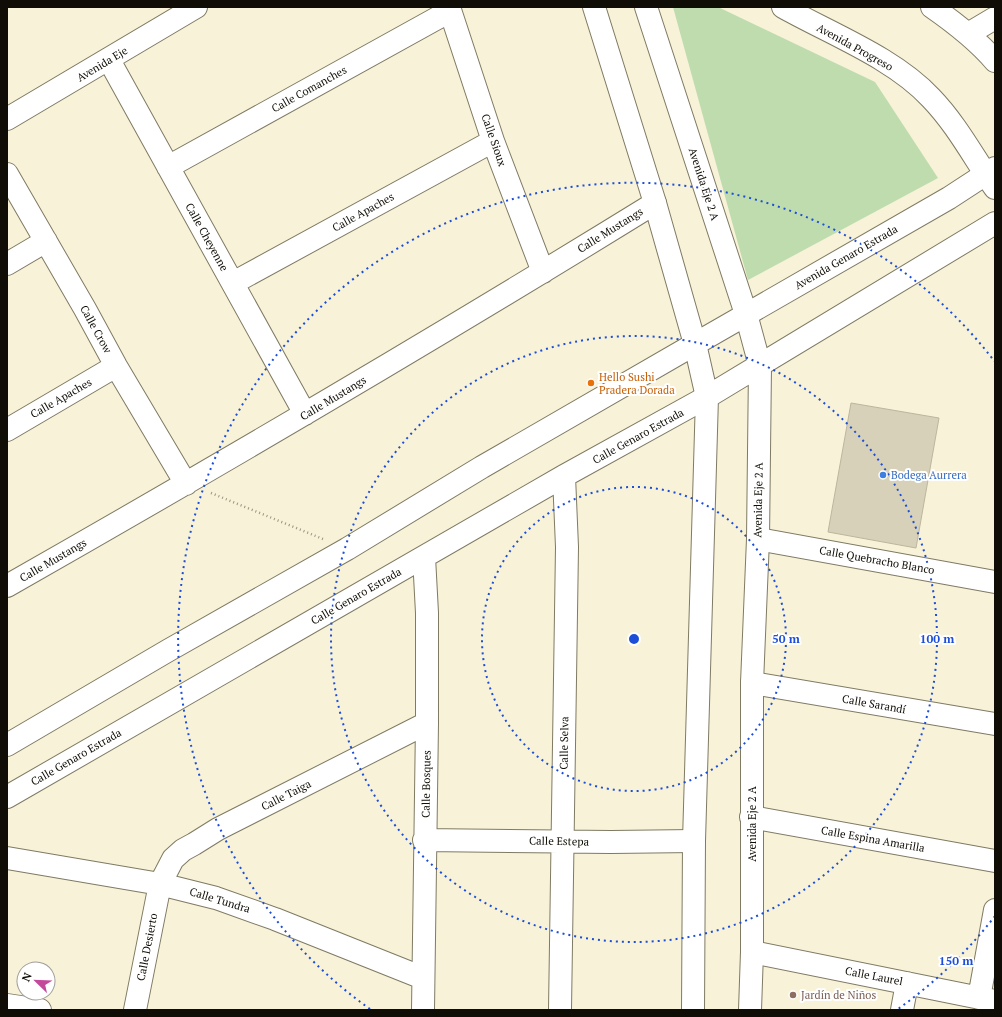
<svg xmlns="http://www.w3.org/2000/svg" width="1002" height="1017" font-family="'PT Serif',serif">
	<rect width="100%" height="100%" fill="#f7f2d8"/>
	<path fill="#bedcad" d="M673,7H718L875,82L938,178L748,280Z"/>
	<path fill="#d7d1b9" stroke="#bcb69e" d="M851,403L939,418L916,548L828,532Z"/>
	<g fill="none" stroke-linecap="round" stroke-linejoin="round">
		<defs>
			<path id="minor" d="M449,7L493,141L543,272
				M783,7C831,34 894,58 931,98C957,125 974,158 995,188
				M932,7C955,23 977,40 995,61
				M968,34L995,18
				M109,60L305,414
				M7,119L196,7
				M168,167L450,11
				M7,174L85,309L116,366L186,484
				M7,264L46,241
				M233,283L493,141
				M7,430L116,366
				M758,539L995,582
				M7,586C225,462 441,335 655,203
				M752,683L995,724
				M7,745L169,650L347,549L482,467L695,344
				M7,797L564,476L707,397
				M751,817L995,861
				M424,840L611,842L694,841
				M7,858L160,884L216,898L275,919L423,978
				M752,952L995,1001
				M979,998L995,910
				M7,1005L40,1010
				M135,1010L160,884L173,859L183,850L194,844L218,829L427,723
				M423,1010L427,723V613L424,557
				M560,1010L567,547L564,476
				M902,1010L907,983"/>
			<path id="tertiary" d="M594,7L655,203L695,344L707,397L694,841L693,1010
				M646,7L746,314L760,366L758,539L752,683V952L750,1010
				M695,344L949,198L995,168
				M707,397L995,223"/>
		</defs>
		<use href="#minor" stroke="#7f7a63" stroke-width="24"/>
		<use href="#tertiary" stroke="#7f7a63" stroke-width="24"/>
		<path stroke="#989481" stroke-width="2.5" stroke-dasharray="1 3" stroke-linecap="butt" d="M211,493L323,539"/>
		<use href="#minor" stroke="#fff" stroke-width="22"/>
		<use href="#tertiary" stroke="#fff" stroke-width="22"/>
	</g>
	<g fill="none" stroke="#1d4ed8" stroke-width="2" stroke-dasharray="2 4">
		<circle cx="634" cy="639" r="152"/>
		<circle cx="634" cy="639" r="303"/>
		<path d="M995 916A455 455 0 0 1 898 1009M370 1009A455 455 0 1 1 995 362"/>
	</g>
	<circle fill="#e8710a" stroke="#fff" stroke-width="1.5" cx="591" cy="383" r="4"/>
	<circle fill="#3f7fe0" stroke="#fff" stroke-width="1.5" cx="883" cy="475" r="4"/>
	<circle fill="#8d6e63" stroke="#fff" stroke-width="1.5" cx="793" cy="995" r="4"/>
	<g text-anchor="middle" stroke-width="4" stroke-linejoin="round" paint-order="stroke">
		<g font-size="11" fill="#0f0d05" stroke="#fff">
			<text transform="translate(855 47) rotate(29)" y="4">Avenida Progreso</text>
			<text transform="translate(102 64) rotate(-31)" y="4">Avenida Eje</text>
			<text transform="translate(309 89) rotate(-29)" y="4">Calle Comanches</text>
			<text transform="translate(494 140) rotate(71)" y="4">Calle Sioux</text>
			<text transform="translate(704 184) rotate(72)" y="4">Avenida Eje 2 A</text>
			<text transform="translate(363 212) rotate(-29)" y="4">Calle Apaches</text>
			<text transform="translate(610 230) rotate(-32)" y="4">Calle Mustangs</text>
			<text transform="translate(207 237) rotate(61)" y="4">Calle Cheyenne</text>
			<text transform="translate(846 257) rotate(-30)" y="4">Avenida Genaro Estrada</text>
			<text transform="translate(96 329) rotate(61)" y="4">Calle Crow</text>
			<text transform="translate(61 398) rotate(-30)" y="4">Calle Apaches</text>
			<text transform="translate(333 398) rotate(-31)" y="4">Calle Mustangs</text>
			<text transform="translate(638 436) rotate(-29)" y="4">Calle Genaro Estrada</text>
			<text transform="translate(758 500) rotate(-89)" y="4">Avenida Eje 2 A</text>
			<text transform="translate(53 560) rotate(-30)" y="4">Calle Mustangs</text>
			<text transform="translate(877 560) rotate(10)" y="4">Calle Quebracho Blanco</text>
			<text transform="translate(356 596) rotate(-30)" y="4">Calle Genaro Estrada</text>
			<text transform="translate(874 704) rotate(10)" y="4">Calle Sarandí</text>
			<text transform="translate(564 743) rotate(-89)" y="4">Calle Selva</text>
			<text transform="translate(76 757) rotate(-30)" y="4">Calle Genaro Estrada</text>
			<text transform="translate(426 784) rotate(-89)" y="4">Calle Bosques</text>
			<text transform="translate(286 795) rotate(-27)" y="4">Calle Taiga</text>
			<text transform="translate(752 824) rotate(-90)" y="4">Avenida Eje 2 A</text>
			<text transform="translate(873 839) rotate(10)" y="4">Calle Espina Amarilla</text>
			<text transform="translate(559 841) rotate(1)" y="4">Calle Estepa</text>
			<text transform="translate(220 900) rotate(17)" y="4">Calle Tundra</text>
			<text transform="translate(147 947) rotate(-79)" y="4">Calle Desierto</text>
			<text transform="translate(874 976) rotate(11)" y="4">Calle Laurel</text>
		</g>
		<g font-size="11" fill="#c56008" stroke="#fff" text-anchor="start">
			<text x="599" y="381">Hello Sushi<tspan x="599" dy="13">Pradera Dorada</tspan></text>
		</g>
		<g font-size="11" fill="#366cbe" stroke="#fff" text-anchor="start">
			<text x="891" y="479">Bodega Aurrera</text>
		</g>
		<g font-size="11" fill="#785e54" stroke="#fff" text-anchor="start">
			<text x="801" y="999">Jardín de Niños</text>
		</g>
	</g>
	<circle cx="634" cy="639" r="6" fill="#1d4ed8" stroke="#fff" stroke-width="2"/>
	<g font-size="12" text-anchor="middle" font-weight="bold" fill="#1d4ed8" stroke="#fff" stroke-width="4" stroke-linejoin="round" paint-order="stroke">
		<text x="786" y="643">50 m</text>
		<text x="937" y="643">100 m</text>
		<text x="956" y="965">150 m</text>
	</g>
	<rect width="1002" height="1017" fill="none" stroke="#0f0d05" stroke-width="16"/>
	<g transform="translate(36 981) rotate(293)"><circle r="19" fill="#ffffff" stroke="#9f9e9b"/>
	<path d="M0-3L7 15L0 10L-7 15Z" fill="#c4499b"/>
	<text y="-6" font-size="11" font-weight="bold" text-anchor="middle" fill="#0f0d05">N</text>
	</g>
</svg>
